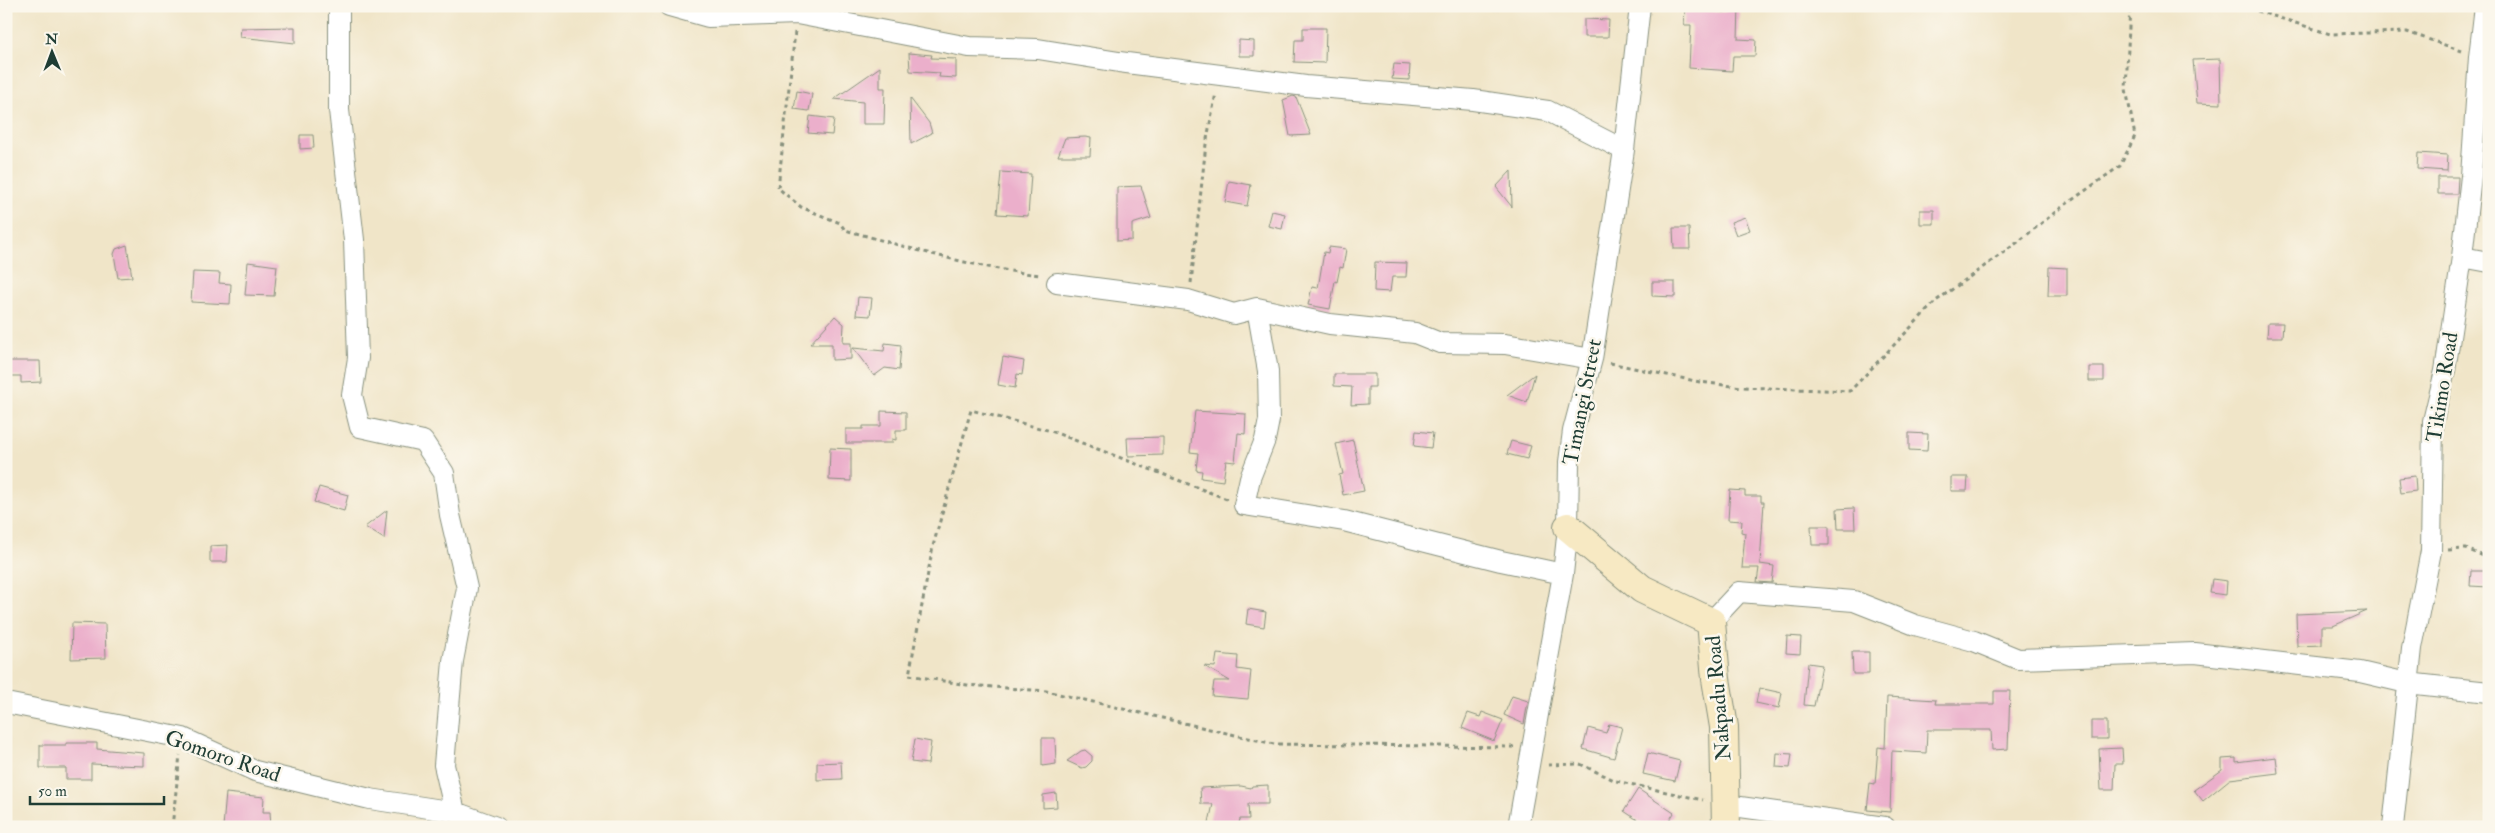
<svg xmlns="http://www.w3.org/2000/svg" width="2495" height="833" font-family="'IM FELL Double Pica',serif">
	<rect width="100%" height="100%" fill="#fbf7ec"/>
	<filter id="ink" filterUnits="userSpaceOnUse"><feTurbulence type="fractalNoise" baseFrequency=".02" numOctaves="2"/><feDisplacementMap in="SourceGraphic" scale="10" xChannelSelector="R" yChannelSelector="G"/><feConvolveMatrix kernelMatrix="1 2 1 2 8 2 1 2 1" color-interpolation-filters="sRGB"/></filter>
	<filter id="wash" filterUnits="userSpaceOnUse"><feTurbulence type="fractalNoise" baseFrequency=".0096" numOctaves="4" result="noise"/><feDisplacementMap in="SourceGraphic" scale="20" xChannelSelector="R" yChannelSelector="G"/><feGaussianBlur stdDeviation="1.12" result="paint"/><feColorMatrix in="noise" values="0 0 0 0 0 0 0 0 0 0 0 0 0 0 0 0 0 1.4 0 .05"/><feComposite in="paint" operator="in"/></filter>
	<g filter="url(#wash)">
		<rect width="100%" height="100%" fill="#f0e5c8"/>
		<g id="blocks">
			<path fill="#ebafcb" d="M1726,6H1739L1738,39L1756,40L1755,56H1733L1732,71L1689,68L1691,25H1684L1685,9L1725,12Z
				M1584,19L1609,20L1608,37H1584Z
				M295,27V43L240,37L241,28Z
				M1303,28H1326L1325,63L1294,62L1295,40H1303Z
				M1239,40L1254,41V56H1239Z
				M909,53L932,55L931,58L956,59V78L939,77L940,73L910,71Z
				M2220,59L2221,104L2197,103L2193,60Z
				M1394,64L1410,65L1409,80L1392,79Z
				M880,67V88H885L884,124H863V102L834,99Z
				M797,91L812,94L809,111L794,109Z
				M1293,96L1296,97L1311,135L1290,136L1283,100Z
				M910,98L929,123L932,133L911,144Z
				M810,116L834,119L832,135L808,133Z
				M300,135H313L314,148L300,149Z
				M1085,137L1091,138L1090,156H1058L1065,138Z
				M2418,153L2448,155L2447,171L2417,169Z
				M1511,171L1512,207L1496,187Z
				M1001,172L1031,174L1028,216L997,214Z
				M2438,177H2458L2457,194H2438Z
				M1229,181L1251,185L1247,206L1225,202Z
				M1141,186L1151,218L1132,224V240L1117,241V187Z
				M1920,210H1934V224H1920Z
				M1272,211L1285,214L1282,229L1268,226Z
				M1745,217L1750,230L1736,235L1731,222Z
				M1673,228H1689L1690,249H1674Z
				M127,245L132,277L118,278L114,254L116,249Z
				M1329,247L1346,249L1343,268L1340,267L1337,282L1335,281L1330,309L1308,305L1312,287L1318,288L1324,252L1328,253Z
				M248,262L277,266L274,296L245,295Z
				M1375,262L1407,263L1406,277H1392L1390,292L1374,291Z
				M2049,267L2067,268V296H2048Z
				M193,272L220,273L219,283L231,284L230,304L191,302Z
				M1652,282H1675V297L1652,296Z
				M858,297L872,298L870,316L856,315Z
				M835,316L844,324L843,343H851V359L832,360V344H810Z
				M2268,323H2283L2282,337H2267Z
				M885,343L901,345L899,370L885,368L874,376L853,348L884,351Z
				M1003,357L1024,361L1022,375L1017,374L1015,388L998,385Z
				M8,361H40L41,382L21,383V376H9Z
				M2089,367H2104V381H2089Z
				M1334,374H1375V387H1368V404L1351,405L1352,387L1334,386Z
				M1535,374L1527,402L1507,395Z
				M881,411L906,412V430H896V440L892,439V443H846V429H863V426H881Z
				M1195,411L1246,414L1245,434L1238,433L1235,462L1226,461L1223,481L1201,478L1202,471L1196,470L1198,453L1190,452Z
				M1416,431L1433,433L1431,448L1414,446Z
				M1909,433L1928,434L1927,451L1909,450Z
				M1163,437V455L1128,456L1127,438Z
				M1353,440L1364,491L1343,495L1339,475L1343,474L1336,444Z
				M1511,441L1531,446L1527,459L1507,454Z
				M830,448L851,449V481L829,480Z
				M2415,476L2416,491L2401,493L2399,478Z
				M1951,477H1968L1967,491H1951Z
				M319,487L348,495L344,511L314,502Z
				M1730,490L1745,491V496H1761V502H1764L1760,564L1774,566L1772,583L1757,582L1759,568H1742L1745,533L1741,532L1742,521L1728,520Z
				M1854,508L1855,529H1838L1837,509Z
				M387,510L384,539L365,527Z
				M1811,526H1829V545H1812Z
				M228,545L227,562H210V546Z
				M2471,571H2489V587L2470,586Z
				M2212,579L2227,581L2226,595L2210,593Z
				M1248,609L1266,612L1264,627L1246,624Z
				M2367,611L2333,626H2322V645L2297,646L2296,614Z
				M72,623L105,624L106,658L71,659Z
				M1787,636L1801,637L1800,654L1786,653Z
				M1852,652H1869V674H1853Z
				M1217,654L1238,656L1237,669L1251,671L1248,699L1212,696L1214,681H1230L1204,666L1215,667Z
				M1808,663L1822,665L1814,706L1804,705Z
				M1759,688L1782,693L1779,708L1756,703Z
				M1994,691H2010L2008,749L1992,750L1991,730H1927L1926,753L1892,751L1890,812L1867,810L1870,783L1875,784L1878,747L1885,748L1887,697L1936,700L1935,704H1994Z
				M1512,696L1528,701L1524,724L1504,715Z
				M1482,712L1503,720L1494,741L1462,728L1468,713L1480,717Z
				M2091,721H2107V739H2091Z
				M1609,724L1622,727L1614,758L1583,749L1588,728L1606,733Z
				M1042,738H1055L1056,764L1042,766Z
				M915,739L931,742L928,764L911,762Z
				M66,743H97V749L144,753V766L91,764V779H66V768H40V745H66Z
				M2122,748L2123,764H2115L2114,790H2101L2099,749Z
				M1085,750L1092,756V761L1086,767L1082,768L1067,761L1081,751Z
				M1648,753L1680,761L1675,781L1643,774Z
				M1777,753L1792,754L1790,768L1776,767Z
				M2276,757L2278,773L2230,779L2203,801L2194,790L2222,770V759L2236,758V762Z
				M841,762L842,779L817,780V763Z
				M1268,785V804H1248L1249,819H1240L1238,827H1208L1213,804H1201L1200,788L1241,786L1251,788L1252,786Z
				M1638,789L1674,813L1665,827H1648L1624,811Z
				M226,793L264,797L263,812H270L271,827H223Z
				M1056,793L1057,807L1043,808V795Z"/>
		</g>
	</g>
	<g filter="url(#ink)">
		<use href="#blocks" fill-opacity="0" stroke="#88917e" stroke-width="1"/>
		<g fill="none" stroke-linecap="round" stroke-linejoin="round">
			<defs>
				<path id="street" d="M339,6V110L354,240L358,358L352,395L360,427L423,441L444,473L450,515L467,588L453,661L444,765L455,812
					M669,6L708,17L797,14L969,47L1038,49L1119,62L1306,86L1473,100L1548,111L1624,150
					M2462,257L2489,262
					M1057,283L1188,300L1234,314L1257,308L1330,324L1415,333L1440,343L1505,344L1592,359
					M1257,308L1268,371L1269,420L1265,440L1250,478L1244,505L1344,521L1501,561L1563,574
					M1711,622L1739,592L1854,601L1915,625L1974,641L2018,659L2195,653L2360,672L2407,683L2489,692
					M6,703L183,738L255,771L370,799L455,812L496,827
					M1726,805L1885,827
					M1518,827L1563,574L1568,527L1569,462L1573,431L1592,359L1624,150L1640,6
					M2393,827L2412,648L2431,551L2433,421L2445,371L2462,257L2471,176L2479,57L2485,6"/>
				<path id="secondary" d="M1568,527L1642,589L1711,622L1716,679L1724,727L1726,827"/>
			</defs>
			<use href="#street" stroke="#88917e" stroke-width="22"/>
			<use href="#secondary" stroke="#88917e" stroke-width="30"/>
			<path stroke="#88917e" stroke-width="3" stroke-dasharray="4 4" stroke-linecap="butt" d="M2242,6L2330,34L2407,32L2462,51
				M795,32L778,188L801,207L840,223L845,230C910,248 974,268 1040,275
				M1191,283L1206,144L1216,93
				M1610,363L1700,382L1741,387L1850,391L1936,301L2018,242L2058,210L2120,166L2135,136L2126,89L2130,6
				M1227,499L1051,431L971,410L933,546L909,675L967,685L1046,691L1274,744L1516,747
				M2448,550L2466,549L2489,558
				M1548,765L1580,764L1616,781L1703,800
				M172,827L180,755"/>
			<use href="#street" stroke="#fff" stroke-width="20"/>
			<use href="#secondary" stroke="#f7e9c3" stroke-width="28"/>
		</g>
	</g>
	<g text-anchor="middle" stroke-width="5" stroke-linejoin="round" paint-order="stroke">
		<g font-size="21" fill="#1f3d34" stroke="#fbf7ec">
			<text transform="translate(2442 387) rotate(-81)" y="7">Tikimo Road</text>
			<text transform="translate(1582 402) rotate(-79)" y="7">Timangi Street</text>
			<text transform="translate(1718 698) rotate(-95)" y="7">Nakpadu Road</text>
			<text transform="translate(223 756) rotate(19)" y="7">Gomoro Road</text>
		</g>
	</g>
	<rect width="2495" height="833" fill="none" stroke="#fbf7ec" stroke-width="25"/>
	<g transform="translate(52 52) rotate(359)" stroke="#fbf7ec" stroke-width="4" paint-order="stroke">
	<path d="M0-4L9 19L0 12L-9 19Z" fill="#1f3d34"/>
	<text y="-8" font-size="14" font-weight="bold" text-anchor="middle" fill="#1f3d34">N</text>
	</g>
	<path d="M30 796v8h134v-8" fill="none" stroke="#1f3d34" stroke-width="2.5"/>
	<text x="38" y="796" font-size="15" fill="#1f3d34" stroke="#fbf7ec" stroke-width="4" paint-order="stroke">50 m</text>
</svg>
